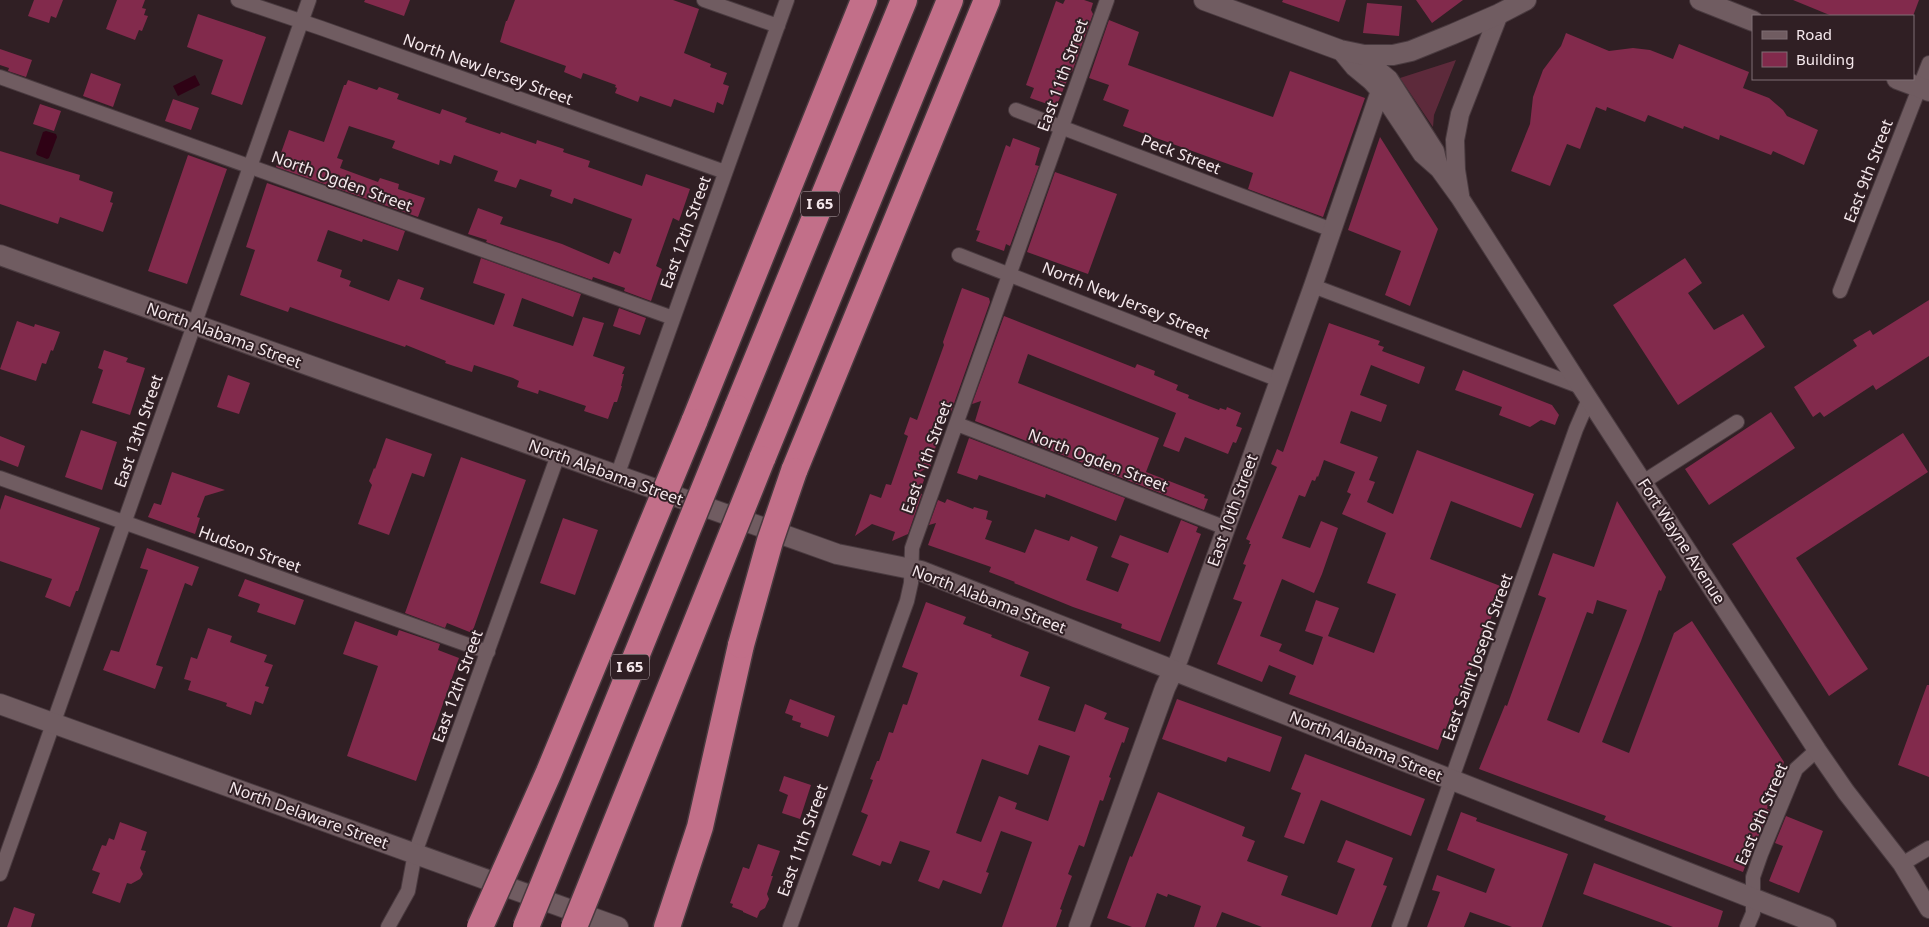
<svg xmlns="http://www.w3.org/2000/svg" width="1929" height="927" font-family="'Noto Sans',sans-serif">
	<rect width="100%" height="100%" fill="#301f24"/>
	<path fill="#5d2a3b" d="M1456,60L1434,115L1433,127L1400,78Z"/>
	<path fill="#2f0215" d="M195,75L200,85L178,96L173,86Z
		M46,131L56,134L57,137L49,158L47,159L37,155L36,153L43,132Z"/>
	<path fill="#822a4c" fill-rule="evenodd" d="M34,0H63L56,18L51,16L49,23L28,16Z
		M117,0H145L142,8L146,9L144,15L148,16L142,31L139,30L135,40L106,29Z
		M365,0H410L404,16L364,2Z
		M515,0H673L699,9L684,53L711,64L710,67L727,73L723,84L729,86L723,105L717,102L714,113L674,99L671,107L640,96L638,102L615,93L617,88L615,87L616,85L583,73L581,79L564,72L566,66L500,42L506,21H507Z
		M1065,0H1084L1093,3L1091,10L1093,14L1072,72L1071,71L1056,107L1030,98L1034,88L1026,85L1056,1L1063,4Z
		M1283,0H1346L1339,22L1282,2Z
		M1416,0H1463L1432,23Z
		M1793,0H1919L1913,16H1832Z
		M1367,3L1402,6L1399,36L1363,33Z
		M198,14L266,37L242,105L211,94L223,60L187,47Z
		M1109,20L1139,32L1128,65L1273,117L1290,71L1365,98L1323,217L1248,189L1253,173L1123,126L1129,110L1103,100L1109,85L1089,78Z
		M1566,33L1609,51L1633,48L1650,50L1673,59L1679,44L1749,72L1743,88L1769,98L1783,110L1787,116L1818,130L1804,165L1773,151L1771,155L1720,135L1719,140L1684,126L1683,129L1648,115L1645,122L1607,107L1606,111L1596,107L1580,149L1567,144L1550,186L1511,171L1530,124L1533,97L1543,70L1561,46Z
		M0,49L32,60L26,77L8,71L9,68L0,65Z
		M91,73L121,84L113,107L83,96Z
		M348,80L377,90L379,87L399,94L397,99L440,114L442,109L467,118L465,122L500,134L501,132L536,144L537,140L564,149L563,152L590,161L588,167L642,186L646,174L690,189L679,221L673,218L656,266L662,269L651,301L624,291L625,288L593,277L592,280L486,242L487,240L468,234L478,208L503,217L500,224L562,244L609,264L614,251L620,254L632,219L574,198L572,204L550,196L552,190L520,179L516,188L494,181L498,171L454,155L451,164L440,160L439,165L392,148L395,141L349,126L337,158L343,160L340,168L378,182L380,178L399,184L398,189L425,198L418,217L276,167L289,130L324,142L344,85H346Z
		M173,99L199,108L191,130L165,121Z
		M40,104L61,111L54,131L33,124Z
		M1380,137L1438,229L1410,306L1385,295L1401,251L1348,230Z
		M1013,138L1040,148L1035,165L1039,166L1010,246L1006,244L1004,251L976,241L980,231L976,230L1006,145L1010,147Z
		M0,151L80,175L79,180L113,192L110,202L113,203L103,232L60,217L58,224L0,204Z
		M188,155L227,169L187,284L148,271Z
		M1055,172L1117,194L1088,274L1027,252Z
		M267,183L405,231L398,251L363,239L362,242L328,230L317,261L342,270L340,277L351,281L349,286L389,301L398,279L424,288L420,299L494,325L505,294L473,283L481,258L581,294L573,317L522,298L513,326L573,346L583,317L604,323L593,356L625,367L622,374H624L621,386H622L617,402H614L608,419L584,411L586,406L539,390L538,394L517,387L519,381L513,378L474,365L472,372L445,363L446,361L406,345L405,347L290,307L288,312L240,295L255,250L246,247Z
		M1685,258L1702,283L1688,293L1714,330L1743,314L1765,347L1678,405L1613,305Z
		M962,288L989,298L990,302L951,412L935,418L941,431L934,452L926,456L931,466L920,472L924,480L919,493L922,494L908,534L892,541L895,532L872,524L855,536L870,494L881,498L886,484L891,485L908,436L904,434L910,417L917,420L944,345L943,342Z
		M1929,300V356L1876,390L1873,385L1824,417L1820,412L1813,417L1794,387L1857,346L1853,340L1870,330L1873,335Z
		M619,308L646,318L640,335L613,326Z
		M1004,316L1135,368L1137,364L1155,371L1154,375L1178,385L1176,390L1189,395L1188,398L1219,410L1220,408L1226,410L1227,407L1241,413L1236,426L1242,428L1236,443L1233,442L1228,454L1185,437L1179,452L1163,446L1176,413L1028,354L1018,383L1159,438L1146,472L1205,495L1204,498L1208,499L1204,510L975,421L981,401L972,404Z
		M17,321L34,327L35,324L60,332L53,351L51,350L46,364L42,363L36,381L0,369Z
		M1329,323L1380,341L1378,345L1384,347L1382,351L1425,367L1419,384L1371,365L1360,395L1387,405L1381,422L1351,411L1340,443L1378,457L1369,480L1375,482L1367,502L1393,514L1417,450L1534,494L1521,528L1451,501L1430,559L1503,587L1471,670L1468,669L1438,750L1289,694L1296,676L1269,665L1262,682L1217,664L1242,602L1233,599L1246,565L1243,564L1251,544H1249L1250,541L1246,539L1277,467L1271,464L1277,449L1283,452ZM1324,460L1355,472L1347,492L1351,494L1342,514L1386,533L1367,583L1396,594L1374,653L1328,636L1339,608L1316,600L1305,631L1323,637L1313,665L1279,651L1282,644L1260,636L1282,579L1314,593L1322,574L1338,528L1321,521L1310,548L1282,538L1299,495L1305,497L1312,480L1315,481L1317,476L1318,477Z
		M104,350L128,358L126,362L145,368L130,415L92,403L103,370L98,368Z
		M1463,370L1552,405L1559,415L1555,425L1541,420L1530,427L1499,415L1502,407L1455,390Z
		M228,375L250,383L239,414L217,407Z
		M1771,412L1795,448L1709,505L1685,469Z
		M81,430L117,442L102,490L65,477Z
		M1903,433L1928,472L1796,558L1868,669L1829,696L1732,544Z
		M0,436L25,446L18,467L0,460Z
		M386,438L432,454L424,477L412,473L389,535L358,524L372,485L369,481L374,468L375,469Z
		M969,438L1125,498L1116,521L1046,494L1045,498L979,475L977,480L957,473Z
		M461,457L526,480L472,633L447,623L445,628L405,613Z
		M172,472L225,490L205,496L197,517L200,518L195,534L148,517L154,503L161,505Z
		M5,495L100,528L78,591H76L70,607L45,597L52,579L0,561V510Z
		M947,499L973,509L974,507L988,511L986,519L992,521L985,539L1025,553L1035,529L1069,541L1071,536L1098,547L1086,580L1118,592L1129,564L1111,557L1120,535L1168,553L1181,520L1198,527L1196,532L1201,534L1160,642L1121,628L1122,624L1073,607L1014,583L1015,582L989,572L991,567L928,545L936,523L929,525L938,500L945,503Z
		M1617,501L1666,577L1661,591L1659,590L1641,641L1602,742L1629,753L1674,633L1692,621L1784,762L1767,809L1770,810L1758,837H1756L1743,872L1604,820L1606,816L1479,769L1505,705L1507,706L1546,598L1538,595L1553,553L1594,567ZM1597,600L1627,610L1579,733L1547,720L1587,612L1593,614Z
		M563,518L598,530L575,595L540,583Z
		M147,548L199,567L192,586L185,583L156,665L163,667L155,689L103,670L111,650L119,652L148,570L140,568Z
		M245,579L304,600L295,625L257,612L260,604L238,596Z
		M926,602L966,617L963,624L992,635L991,637L1029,652L1020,676L1050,687L1038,720L1075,732L1085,704L1107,713L1104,719L1129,728L1124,743L1122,742L1109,777L1111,778L1103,801L1100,800L1084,847L1079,845L1068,874L1072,876L1060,909L1062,910L1056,927H1002L1032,842L1001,831L986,872L989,873L981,894L943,880L939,889L918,881L930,851L900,841L891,864L882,861L880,866L852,855L868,815L861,812L873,780L870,779L877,761H879L889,732L893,733L903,704L907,705L918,673L902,667ZM1039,745L1070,756L1048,821L1015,809L1017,803L999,796L981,842L956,833L982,759L1028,775Z
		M355,621L397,636L399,630L440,644L438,650L459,658L416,781L347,756L378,666L343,654Z
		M208,628L232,636L230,642L267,655L264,662L273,665L265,686L269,687L263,704L255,701L251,715L226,706L227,703L188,690L191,681L184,679L191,657L197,659Z
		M1927,685H1929V777L1898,765Z
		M790,699L835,716L828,737L800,727L801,723L792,720L793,716L785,713Z
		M1177,699L1282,737L1270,772L1228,757L1226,762L1162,739Z
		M1305,754L1425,799L1411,836L1321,800L1304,844L1284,837L1301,793L1291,789Z
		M784,776L811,785L800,819L782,813L788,795L779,791Z
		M1158,792L1245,827L1242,836L1255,841L1247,861L1288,876L1281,895L1337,915L1355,869L1337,862L1346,840L1393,858L1383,885L1387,886L1371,927H1262L1222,912L1216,927H1194L1201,906L1168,894L1167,897L1157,893L1145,927H1132L1107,918L1130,856L1132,857Z
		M1461,812L1477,818L1476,821L1568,854L1542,927H1512L1470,912L1464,927H1427L1440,892L1432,890L1437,875L1486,893L1495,869L1447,850Z
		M1786,816L1823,831L1799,893L1769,881L1783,846L1775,843Z
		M120,822L147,832L141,850L146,851L140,868L143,874L140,879L131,884L127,883L120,903L92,893L100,873L92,870L102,845L106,846L109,838L114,840Z
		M758,844L780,851L771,876H773L767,894L769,899L765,908L760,911L757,918L743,912V911L732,907L733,904L730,903L743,867L749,869Z
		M1594,863L1723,911L1718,927H1673L1583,894Z
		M14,907L35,914L31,927H7Z"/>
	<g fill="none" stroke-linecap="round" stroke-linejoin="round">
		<defs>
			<path id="minor" d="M238,0L321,28L725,172
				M704,0L778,26
				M0,77L673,318
				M1016,110L1332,230
				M959,255L1279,380
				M1313,286L1581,387
				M1840,291L1929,63
				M957,424L1226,528
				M617,476L787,0
				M0,478L488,652
				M1643,482L1737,422
				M1902,864L1929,848
				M0,874L309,0
				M388,927L408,891L415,853L558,455
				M790,927L907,601L911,583L912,548L1107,0
				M1399,927L1576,429L1589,399
				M1747,927L1753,913V877L1761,854L1796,769L1817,750"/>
			<path id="tertiary" d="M1340,50L1354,67L1371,81L1380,91L1422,154L1439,169L1460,198L1581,387L1817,750L1846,792L1902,864L1929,909
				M1351,54C1365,60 1377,68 1389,79L1435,151L1439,168
				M1460,195L1456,170L1455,140L1460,114L1499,14
				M1173,671L1179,659L1313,286L1380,91"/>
			<path id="secondary" d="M1204,0L1340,50L1364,55H1393L1411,51L1453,34L1499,14L1526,0
				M1700,0L1753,21
				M1897,79L1929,91
				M0,255L837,554L921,571L1826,927
				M0,704L618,927
				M1079,927L1165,688L1173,671"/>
			<path id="motorway" d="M737,408L904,0
				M694,422L864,0
				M762,459L950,0
				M794,471L987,0
				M667,927L700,827L741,645"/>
		</defs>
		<use href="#minor" stroke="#493a3f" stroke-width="16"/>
		<use href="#tertiary" stroke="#493a3f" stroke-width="20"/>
		<use href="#secondary" stroke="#493a3f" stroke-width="22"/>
		<use href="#motorway" stroke="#493a3f" stroke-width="29"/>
		<use href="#minor" stroke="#705c61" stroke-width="14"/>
		<use href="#tertiary" stroke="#705c61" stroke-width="18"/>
		<use href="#secondary" stroke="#705c61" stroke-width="20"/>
		<use href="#motorway" stroke="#c26f89" stroke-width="26"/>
		<defs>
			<path id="motorway-bridge" d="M741,645L770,541L794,471
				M480,927L549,772L694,422
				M526,927L737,408
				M574,927L762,459"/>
		</defs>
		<use href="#motorway-bridge" stroke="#493a3f" stroke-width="29" stroke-linecap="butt"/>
		<use href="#motorway-bridge" stroke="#c26f89" stroke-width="26"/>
	</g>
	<g text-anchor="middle" stroke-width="4" stroke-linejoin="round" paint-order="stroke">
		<g fill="#301f24" stroke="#baacb0" stroke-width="1">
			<rect x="801" y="191.5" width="38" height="25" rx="4"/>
			<rect x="611" y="654.5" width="38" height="25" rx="4"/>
		</g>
		<g font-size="15" font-weight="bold" fill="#f5e8ec">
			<text x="820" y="209">I 65</text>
			<text x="630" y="672">I 65</text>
		</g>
		<g font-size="16" fill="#f5e8ec" stroke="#301f24">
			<text transform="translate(488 69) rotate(20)" y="6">North New Jersey Street</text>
			<text transform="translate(1062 75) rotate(-70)" y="6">East 11th Street</text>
			<text transform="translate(1181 154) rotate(21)" y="6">Peck Street</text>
			<text transform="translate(1868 171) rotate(-69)" y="6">East 9th Street</text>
			<text transform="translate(342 181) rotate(20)" y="6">North Ogden Street</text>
			<text transform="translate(685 232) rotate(-70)" y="6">East 12th Street</text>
			<text transform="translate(1126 300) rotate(22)" y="6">North New Jersey Street</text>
			<text transform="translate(224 335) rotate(20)" y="6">North Alabama Street</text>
			<text transform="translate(138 431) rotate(-71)" y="6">East 13th Street</text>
			<text transform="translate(926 457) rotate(-70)" y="6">East 11th Street</text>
			<text transform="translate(1098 460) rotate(21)" y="6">North Ogden Street</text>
			<text transform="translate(606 472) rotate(20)" y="6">North Alabama Street</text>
			<text transform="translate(1232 510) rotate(-70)" y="6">East 10th Street</text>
			<text transform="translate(1682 541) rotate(57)" y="6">Fort Wayne Avenue</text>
			<text transform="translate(250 549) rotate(20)" y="6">Hudson Street</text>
			<text transform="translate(989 599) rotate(21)" y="6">North Alabama Street</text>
			<text transform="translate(1477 657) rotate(-70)" y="6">East Saint Joseph Street</text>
			<text transform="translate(457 686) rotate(-70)" y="6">East 12th Street</text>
			<text transform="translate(1366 746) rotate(22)" y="6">North Alabama Street</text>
			<text transform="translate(1761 814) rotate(-67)" y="6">East 9th Street</text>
			<text transform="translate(309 815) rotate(20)" y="6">North Delaware Street</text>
			<text transform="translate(802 840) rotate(-70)" y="6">East 11th Street</text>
		</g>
	</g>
	<rect x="1752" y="15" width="162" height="65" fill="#301f24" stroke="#7f6f74"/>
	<rect x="1762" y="31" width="25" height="8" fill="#705c61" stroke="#7f6f74"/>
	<text x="1796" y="40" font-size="15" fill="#f5e8ec">Road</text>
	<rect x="1762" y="52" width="25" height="15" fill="#822a4c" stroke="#7f6f74"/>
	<text x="1796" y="65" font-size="15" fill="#f5e8ec">Building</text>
</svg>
